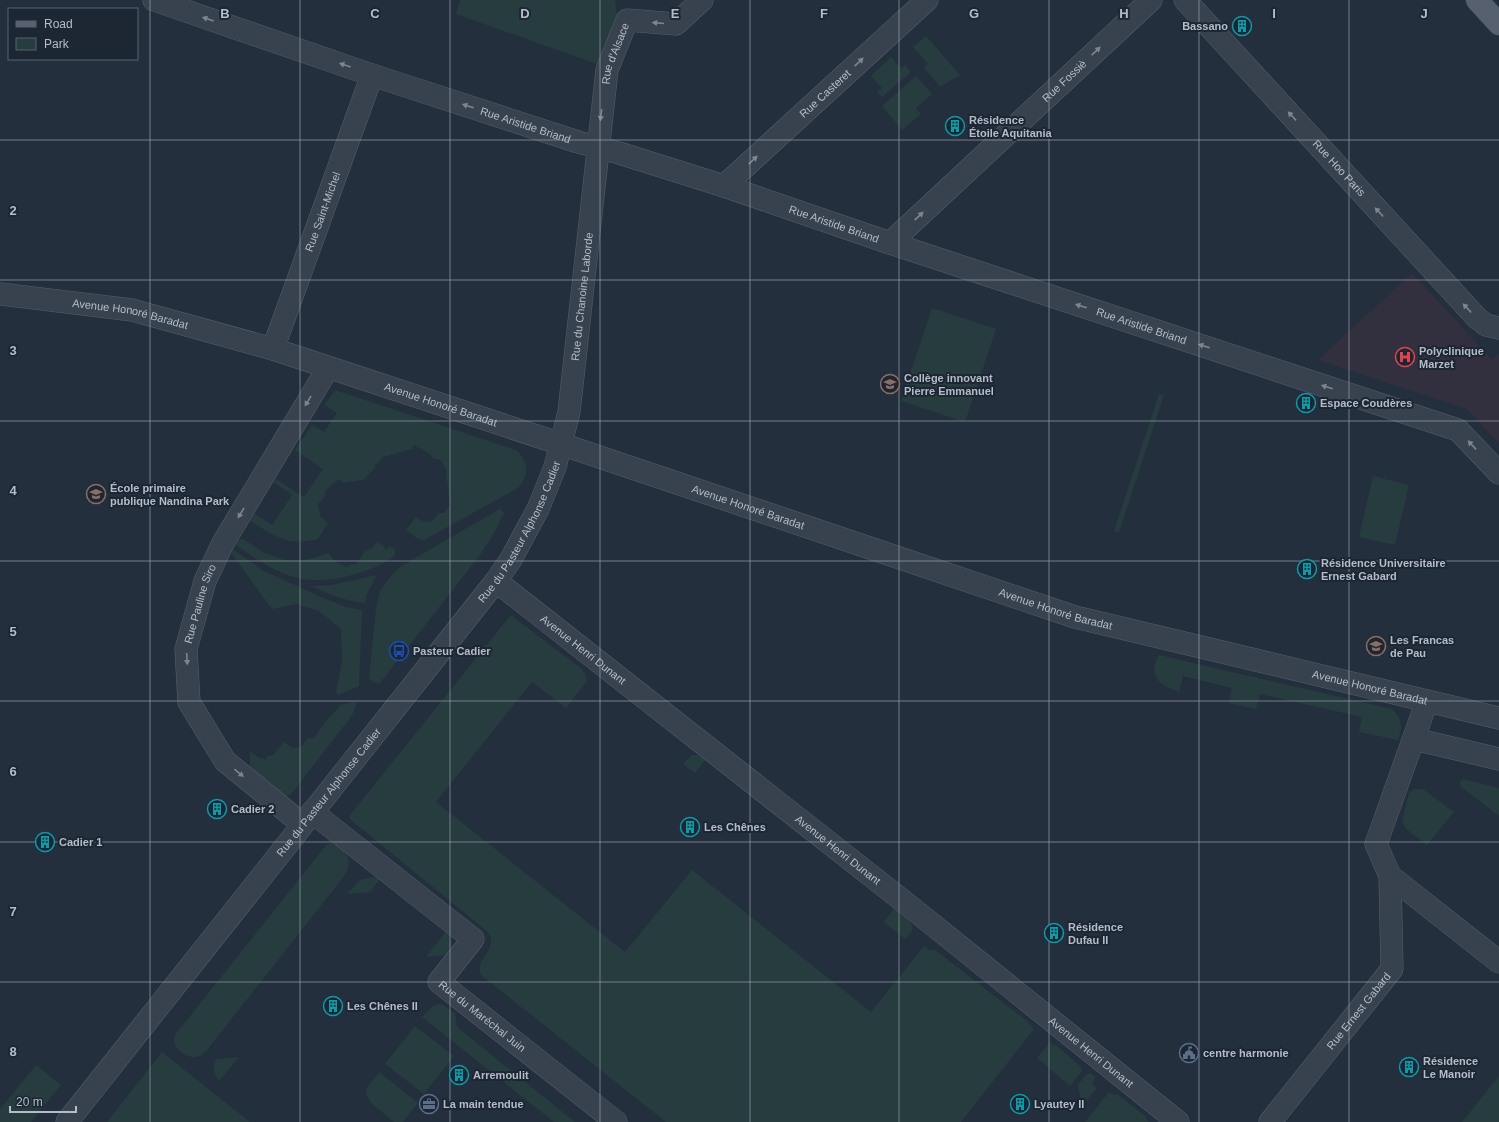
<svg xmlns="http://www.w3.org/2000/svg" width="1499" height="1122" font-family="Arial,sans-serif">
	<rect width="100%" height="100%" fill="#242f3e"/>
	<path fill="#32303f" d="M1412,273L1492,360L1499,354V443L1467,409L1318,360Z"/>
	<path fill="#263c3f" d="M460,0H615L617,15L597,64L456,14Z
		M926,36L960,75L940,87L924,68L928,64L913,47Z
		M891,57L901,68L905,65L911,72L882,97L877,92L882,88L871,76Z
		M916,76L932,94L916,108L921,114L902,130L882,106Z
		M932,308L996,329L965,422L901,401Z
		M335,390L516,450C529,462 530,475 518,488L424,540L418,539L406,530L416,517L423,522L432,521L439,513H444L450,505L446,471L447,469C442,465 443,458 434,459L430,454L414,445L412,449L383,457L378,463L375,464V468L363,480L342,483L340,480L335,481V483L332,484L325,492V496L318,504L320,516L328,523L318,539C286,547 275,536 249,520L254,513L272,525L292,495L274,482L276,479L304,497L323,469L295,450L312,425L324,432L337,413L324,405Z
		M1159,394L1164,395L1119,532L1114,531Z
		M1373,476L1409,485L1395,545L1359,537Z
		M500,509L504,513L494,533L480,555L380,683L373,682L369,678L376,609L380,591L395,571L405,564Z
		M240,539H243L263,552L285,560L300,561L317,557L328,553L332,557L333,560L347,567L350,565L356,564L365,551L371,549L377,542L385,547L384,549L386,550L389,546L395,549V555C373,574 321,586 293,577C272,570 255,558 237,546L236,543Z
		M233,549L262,570L321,597L346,607L362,610L359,686L338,695L336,692L342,661L341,629L319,611L297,604L272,609L232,554Z
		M377,575L366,596L365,603C345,601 329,595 312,586L332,585Z
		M510,616H512L582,669L586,675L587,681L566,708L532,682L436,802L625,952L692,870L871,1012L924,946L930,950H935L1027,1021L1034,1029L961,1122H666L481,975C473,959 500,949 488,932L352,821L349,818L350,815Z
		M1159,655L1392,709C1403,720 1403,726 1398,740L1359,732L1362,717L1260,694L1256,709L1229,703L1232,688L1183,676L1179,692C1159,685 1147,676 1159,655Z
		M357,701C355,712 351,718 343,727L293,792L288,796L282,797L250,772V751L259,758H262L265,760L268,756H272L284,742L293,748L301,747L308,738H314L325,722L341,705Z
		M692,755H699L706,759L695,773L683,764Z
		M1462,779L1499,788V816L1460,786V782Z
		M1414,789H1423L1454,812L1427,845L1405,828L1402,821L1409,793Z
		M331,843C347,849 353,860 345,875L207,1050C205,1052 202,1055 199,1056C188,1061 169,1047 175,1035L327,844Z
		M374,877L380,879L370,892L347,894L360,880Z
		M894,908C899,913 916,922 912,931C910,934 907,937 905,939L884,922Z
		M446,931C453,939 454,946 450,955L426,957Z
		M439,1004L443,1005L455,1013L457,1027L575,1122H554L422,1017L433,1006Z
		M415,1026L454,1056L424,1094L385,1064Z
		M1050,1042L1053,1045H1056L1081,1067L1082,1071L1070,1086L1037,1058Z
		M162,1052L250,1122H107Z
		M239,1057L219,1081C214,1074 211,1067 217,1059Z
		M36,1065L61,1085L31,1122H0V1109Z
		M379,1072L418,1103L403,1122H394L371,1103L366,1094V1089Z
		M1091,1073L1095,1077L1092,1084L1097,1088L1082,1106L1078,1085L1086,1074Z
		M1499,1076V1122H1462Z
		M1109,1092L1113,1094H1117L1144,1115L1149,1122H1085Z"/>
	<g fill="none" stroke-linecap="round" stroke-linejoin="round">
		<defs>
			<g id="minor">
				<path id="s1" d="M154,0L372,75L578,142L619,153L724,186L890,243L1458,430L1499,473"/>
				<path id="s2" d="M1185,0L1477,318L1486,325L1499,328"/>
				<path id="s3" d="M724,186L927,0"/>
				<path id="s4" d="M890,243L1151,0"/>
				<path id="s5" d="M0,294L132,310L273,349L561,444L1075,617L1499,718"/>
				<path id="s6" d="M273,349L372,75"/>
				<path id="s7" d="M496,581L907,904L1178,1122"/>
				<path d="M1414,739L1499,759"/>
				<path id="s8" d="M312,812L473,939L439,982L616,1122"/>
				<path id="s9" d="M302,824L225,761L189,702L186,649L205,581L223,543L328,368"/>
				<path d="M1390,876L1499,962"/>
				<path id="s10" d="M67,1122L496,581L511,559L538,509L555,467L569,412L607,70L627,20L676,24L702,0"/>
				<path id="s11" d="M1270,1122L1392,969L1390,876L1376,844L1427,701"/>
			</g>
			<path id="major" d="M1477,0L1499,24"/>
		</defs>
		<use href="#minor" stroke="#565f6c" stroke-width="23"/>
		<use href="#major" stroke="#414a57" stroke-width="23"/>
		<use href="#minor" stroke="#38414e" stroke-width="22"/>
		<use href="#major" stroke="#56606e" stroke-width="22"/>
	</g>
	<defs><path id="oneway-solid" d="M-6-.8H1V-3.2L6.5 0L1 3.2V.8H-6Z"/></defs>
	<g fill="#7c8592">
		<use href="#oneway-solid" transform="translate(208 19) rotate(-161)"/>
		<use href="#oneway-solid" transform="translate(658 23) rotate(-175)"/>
		<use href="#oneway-solid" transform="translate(1096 51) rotate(-43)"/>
		<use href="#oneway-solid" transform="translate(859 62) rotate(-43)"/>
		<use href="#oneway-solid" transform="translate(345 65) rotate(-161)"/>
		<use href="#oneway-solid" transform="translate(468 106) rotate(-162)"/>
		<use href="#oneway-solid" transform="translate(601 115) rotate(97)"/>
		<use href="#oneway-solid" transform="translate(1292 116) rotate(-133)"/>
		<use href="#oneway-solid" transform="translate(753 160) rotate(-43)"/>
		<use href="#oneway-solid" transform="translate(1379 212) rotate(-133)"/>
		<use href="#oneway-solid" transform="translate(919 216) rotate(-43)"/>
		<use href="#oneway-solid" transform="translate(1081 306) rotate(-162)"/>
		<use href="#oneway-solid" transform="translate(1467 308) rotate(-133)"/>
		<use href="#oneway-solid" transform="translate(1204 346) rotate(-162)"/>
		<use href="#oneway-solid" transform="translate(1327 387) rotate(-162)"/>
		<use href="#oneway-solid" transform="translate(308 401) rotate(121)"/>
		<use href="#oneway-solid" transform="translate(1472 445) rotate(-133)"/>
		<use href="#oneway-solid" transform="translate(241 513) rotate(121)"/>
		<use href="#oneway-solid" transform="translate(187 659) rotate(87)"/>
		<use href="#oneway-solid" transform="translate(239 773) rotate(39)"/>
	</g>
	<path fill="none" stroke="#b4bcc9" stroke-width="1" stroke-opacity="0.55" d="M150,0V1122M300,0V1122M450,0V1122M600,0V1122M750,0V1122M899,0V1122M1049,0V1122M1199,0V1122M1349,0V1122M0,140H1499M0,280H1499M0,421H1499M0,561H1499M0,701H1499M0,842H1499M0,982H1499"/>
	<defs>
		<symbol id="building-ring" viewBox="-11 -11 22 22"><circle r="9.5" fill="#1d2633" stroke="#0f9aa8" stroke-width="1.5"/><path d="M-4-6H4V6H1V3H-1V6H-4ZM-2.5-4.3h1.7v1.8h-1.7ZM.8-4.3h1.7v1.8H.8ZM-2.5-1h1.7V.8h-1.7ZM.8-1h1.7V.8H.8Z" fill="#0f9aa8"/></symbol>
		<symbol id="hospital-ring" viewBox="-11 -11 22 22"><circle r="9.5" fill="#1d2633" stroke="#e0444e" stroke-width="1.5"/><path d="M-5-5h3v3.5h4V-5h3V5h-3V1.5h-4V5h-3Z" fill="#e0444e"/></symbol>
		<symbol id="school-ring" viewBox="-11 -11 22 22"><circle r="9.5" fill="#1d2633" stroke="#8d6e63" stroke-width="1.5"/><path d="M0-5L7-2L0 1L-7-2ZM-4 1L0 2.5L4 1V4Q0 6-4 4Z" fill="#8d6e63"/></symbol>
		<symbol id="bus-ring" viewBox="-11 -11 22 22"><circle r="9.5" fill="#1d2633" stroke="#1a4fb4" stroke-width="1.5"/><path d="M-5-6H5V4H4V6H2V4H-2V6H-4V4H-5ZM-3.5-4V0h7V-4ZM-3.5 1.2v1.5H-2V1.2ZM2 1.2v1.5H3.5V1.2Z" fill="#1a4fb4"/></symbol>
		<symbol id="civic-ring" viewBox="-11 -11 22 22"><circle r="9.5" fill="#1d2633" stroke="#5c6f8a" stroke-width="1.5"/><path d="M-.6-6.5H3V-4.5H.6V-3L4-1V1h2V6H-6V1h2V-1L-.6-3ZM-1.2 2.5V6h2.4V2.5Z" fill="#5c6f8a"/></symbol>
		<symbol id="office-ring" viewBox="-11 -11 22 22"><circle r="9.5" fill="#1d2633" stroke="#5c6f8a" stroke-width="1.5"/><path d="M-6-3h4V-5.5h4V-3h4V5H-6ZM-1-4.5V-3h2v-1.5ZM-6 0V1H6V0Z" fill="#5c6f8a"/></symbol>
	</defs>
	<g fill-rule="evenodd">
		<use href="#building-ring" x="1231" y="15" width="22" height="22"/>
		<use href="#building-ring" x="944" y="115" width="22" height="22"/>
		<use href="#hospital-ring" x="1394" y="346" width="22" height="22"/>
		<use href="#school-ring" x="879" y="373" width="22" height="22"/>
		<use href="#building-ring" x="1295" y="392" width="22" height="22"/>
		<use href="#school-ring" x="85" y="483" width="22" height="22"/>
		<use href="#building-ring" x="1296" y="558" width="22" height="22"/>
		<use href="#school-ring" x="1365" y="635" width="22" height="22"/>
		<use href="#bus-ring" x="388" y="640" width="22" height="22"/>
		<use href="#building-ring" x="206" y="798" width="22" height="22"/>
		<use href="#building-ring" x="679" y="816" width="22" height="22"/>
		<use href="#building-ring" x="34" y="831" width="22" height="22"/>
		<use href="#building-ring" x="1043" y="922" width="22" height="22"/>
		<use href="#building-ring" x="322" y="995" width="22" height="22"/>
		<use href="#civic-ring" x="1178" y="1042" width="22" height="22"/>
		<use href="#building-ring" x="1398" y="1056" width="22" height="22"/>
		<use href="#building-ring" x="448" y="1064" width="22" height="22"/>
		<use href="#office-ring" x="418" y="1093" width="22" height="22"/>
		<use href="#building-ring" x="1009" y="1093" width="22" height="22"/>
	</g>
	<g text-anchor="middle" stroke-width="4" stroke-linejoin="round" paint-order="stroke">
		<g font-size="11" font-weight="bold" fill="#b4bcc9" stroke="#1d2633" text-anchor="start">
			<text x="1228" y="30" text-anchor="end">Bassano</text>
			<text x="969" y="124">Résidence<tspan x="969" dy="13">Étoile Aquitania</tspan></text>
			<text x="1419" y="355">Polyclinique<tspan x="1419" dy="13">Marzet</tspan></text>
			<text x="904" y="382">Collège innovant<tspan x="904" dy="13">Pierre Emmanuel</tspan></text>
			<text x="1320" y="407">Espace Coudères</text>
			<text x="110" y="492">École primaire<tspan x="110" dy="13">publique Nandina Park</tspan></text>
			<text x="1321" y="567">Résidence Universitaire<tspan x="1321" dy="13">Ernest Gabard</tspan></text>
			<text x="1390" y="644">Les Francas<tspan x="1390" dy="13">de Pau</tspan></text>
			<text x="413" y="655">Pasteur Cadier</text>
			<text x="231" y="813">Cadier 2</text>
			<text x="704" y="831">Les Chênes</text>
			<text x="59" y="846">Cadier 1</text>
			<text x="1068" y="931">Résidence<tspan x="1068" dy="13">Dufau II</tspan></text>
			<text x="347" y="1010">Les Chênes II</text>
			<text x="1203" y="1057">centre harmonie</text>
			<text x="1423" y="1065">Résidence<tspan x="1423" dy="13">Le Manoir</tspan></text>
			<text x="473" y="1079">Arremoulit</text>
			<text x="443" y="1108">La main tendue</text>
			<text x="1034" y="1108">Lyautey II</text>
		</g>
		<g font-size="11" fill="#b4bcc9" stroke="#1d2633">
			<text dy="4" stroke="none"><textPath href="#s10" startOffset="1238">Rue d'Alsace</textPath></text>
			<text dy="4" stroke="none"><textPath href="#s4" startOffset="238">Rue Fossiè</textPath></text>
			<text dy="4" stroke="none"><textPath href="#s3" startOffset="137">Rue Casteret</textPath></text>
			<text dy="4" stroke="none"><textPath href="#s1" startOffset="392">Rue Aristide Briand</textPath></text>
			<text dy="4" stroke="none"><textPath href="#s2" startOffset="228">Rue Hoo Paris</textPath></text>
			<text dy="4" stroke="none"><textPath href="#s6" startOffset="146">Rue Saint-Michel</textPath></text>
			<text dy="4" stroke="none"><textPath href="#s1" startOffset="716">Rue Aristide Briand</textPath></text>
			<text dy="4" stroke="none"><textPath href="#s10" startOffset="992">Rue du Chanoine Laborde</textPath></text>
			<text dy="4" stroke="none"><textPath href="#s5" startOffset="132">Avenue Honoré Baradat</textPath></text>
			<text dy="4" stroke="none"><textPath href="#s1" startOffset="1040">Rue Aristide Briand</textPath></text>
			<text dy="4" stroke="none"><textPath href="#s5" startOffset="456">Avenue Honoré Baradat</textPath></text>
			<text dy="4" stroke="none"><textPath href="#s5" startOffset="780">Avenue Honoré Baradat</textPath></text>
			<text dy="4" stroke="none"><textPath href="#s10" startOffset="745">Rue du Pasteur Alphonse Cadier</textPath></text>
			<text dy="4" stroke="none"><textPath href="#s9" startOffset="269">Rue Pauline Siro</textPath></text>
			<text dy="4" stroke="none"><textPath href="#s5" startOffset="1104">Avenue Honoré Baradat</textPath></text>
			<text dy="4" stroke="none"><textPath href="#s7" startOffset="111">Avenue Henri Dunant</textPath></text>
			<text dy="4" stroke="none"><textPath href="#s5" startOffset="1428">Avenue Honoré Baradat</textPath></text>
			<text dy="4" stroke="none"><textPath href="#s10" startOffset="421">Rue du Pasteur Alphonse Cadier</textPath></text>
			<text dy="4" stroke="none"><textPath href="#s7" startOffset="435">Avenue Henri Dunant</textPath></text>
			<text dy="4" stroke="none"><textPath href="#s11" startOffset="142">Rue Ernest Gabard</textPath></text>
			<text dy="4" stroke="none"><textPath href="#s8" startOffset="315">Rue du Maréchal Juin</textPath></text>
			<text dy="4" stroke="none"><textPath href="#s7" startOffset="759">Avenue Henri Dunant</textPath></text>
		</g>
	</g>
	<g font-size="13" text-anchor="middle" font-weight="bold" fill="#b4bcc9" stroke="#1d2633" stroke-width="4" stroke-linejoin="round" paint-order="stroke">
		<text x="225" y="18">B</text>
		<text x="375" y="18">C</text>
		<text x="525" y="18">D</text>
		<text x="675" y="18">E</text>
		<text x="824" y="18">F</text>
		<text x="974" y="18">G</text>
		<text x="1124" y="18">H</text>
		<text x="1274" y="18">I</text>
		<text x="1424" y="18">J</text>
		<text x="13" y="215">2</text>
		<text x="13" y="355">3</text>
		<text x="13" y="495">4</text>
		<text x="13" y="636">5</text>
		<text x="13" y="776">6</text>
		<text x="13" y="916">7</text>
		<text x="13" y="1056">8</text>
	</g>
	<rect x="8" y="8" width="130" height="52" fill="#1d2633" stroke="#59626f"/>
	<rect x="16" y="21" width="20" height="6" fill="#56606e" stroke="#59626f"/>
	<text x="44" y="28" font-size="12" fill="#b4bcc9">Road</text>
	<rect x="16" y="38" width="20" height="12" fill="#263c3f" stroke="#59626f"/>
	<text x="44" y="48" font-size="12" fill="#b4bcc9">Park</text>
	<path d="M10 1106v6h66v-6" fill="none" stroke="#b4bcc9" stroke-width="2"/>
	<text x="16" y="1106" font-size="12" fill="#b4bcc9" stroke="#1d2633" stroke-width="3" paint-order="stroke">20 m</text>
</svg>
